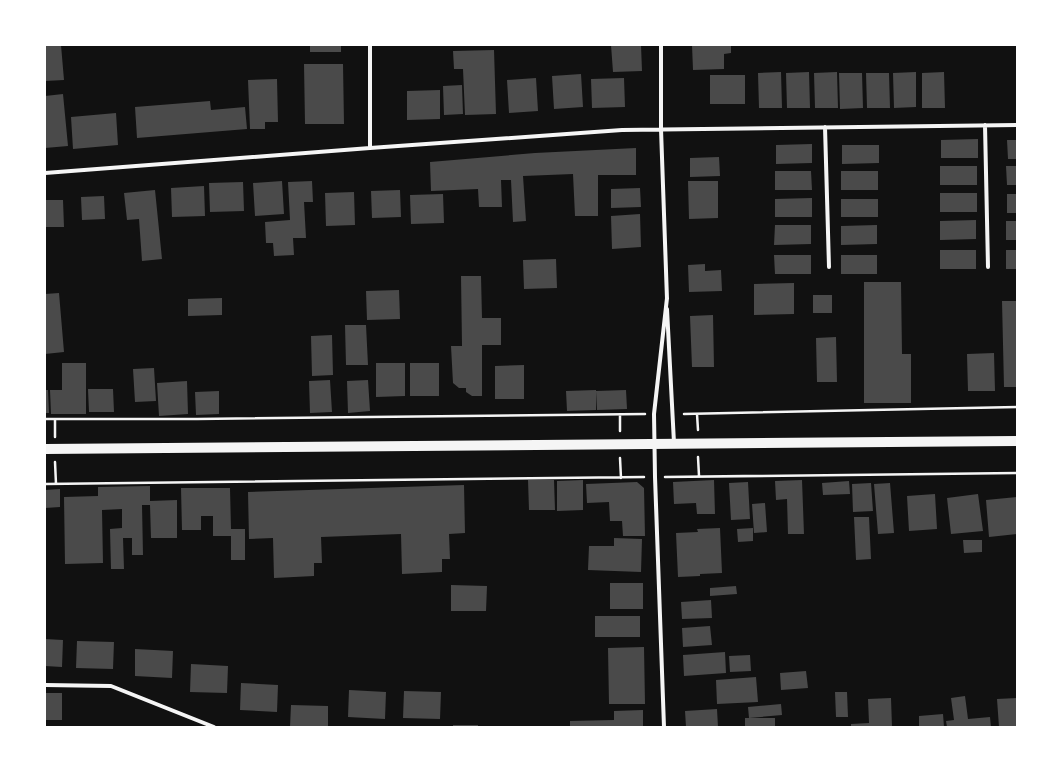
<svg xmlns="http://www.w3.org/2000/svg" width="1062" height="772" font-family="'Open Sans',sans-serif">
	<rect width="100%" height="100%" fill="#111"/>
	<path fill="#4a4a4a" d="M45,45H61L64,80L45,81Z
		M310,45H341V52H310Z
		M611,45H641L642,71L613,72Z
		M692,45H731V53L724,54V69L693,70Z
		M494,50L496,114L465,115L463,69H454L453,51Z
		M304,64H343L344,124H305Z
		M781,72L782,108H759L758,73Z
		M809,72L810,108H787L786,73Z
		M837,72L838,108H815L814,73Z
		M916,72V107L894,108L893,73Z
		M944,72L945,108H922V73Z
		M839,73H862L863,108L840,109Z
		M866,73H889L890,108H867Z
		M581,74L583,107L554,109L552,76Z
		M710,75H745V104H710Z
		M536,78L538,111L509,113L507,80Z
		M624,78L625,107L592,108L591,79Z
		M277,79L278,122H265V129H250L248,80Z
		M462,85L463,114L444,115L443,86Z
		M440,90V119L407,120V91Z
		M63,94L68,146L45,148V96Z
		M210,101L211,110L245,107L247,129L137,138L135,107Z
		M116,113L118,145L73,149L71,117Z
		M978,139V158H941V140Z
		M1007,140H1017V159H1008Z
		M812,144V163L776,164V145Z
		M842,145H879V163L842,164Z
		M636,148V175H598V216H575L573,174L523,176L526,221L513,222L511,180H501L502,207H479L478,189L431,191L430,162L535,153Z
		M719,157L720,176L690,177V158Z
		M940,166H977V185H940Z
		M1006,166H1017V185H1007Z
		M775,171H811L812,190H775Z
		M841,171H878V190H841Z
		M282,181L284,214L255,216L253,183Z
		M312,181L313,202H304L306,238H293L294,255L274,256L273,243H266L265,222L290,220L288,182Z
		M688,181H718V218L689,219Z
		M243,182L244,211L210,212L209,183Z
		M204,186L205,216L172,217L171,188Z
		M640,188L641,207L611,208V189Z
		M155,190L162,259L142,261L139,219L127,220L124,193Z
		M400,190L401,217L372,218L371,191Z
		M354,192L355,225L326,226L325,193Z
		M940,193H977V212H940Z
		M443,194L444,223L411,224L410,195Z
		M1007,194H1017V213H1007Z
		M104,196L105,219L82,220L81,197Z
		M812,198V217H775V199Z
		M841,199H878V217H841Z
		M45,200H63L64,227H45Z
		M640,214L641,247L612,249L611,216Z
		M976,220V239L940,240V221Z
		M1006,221H1017V240H1006Z
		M775,225H811V244L774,245Z
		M877,225V244L841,245V226Z
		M940,250H976V269H940Z
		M1006,250H1017V269H1006Z
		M774,255H811V274H775Z
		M841,255H877V274H841Z
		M556,259L557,288L524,289L523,260Z
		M705,264V271L721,270L722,291L689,292L688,265Z
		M461,276H481L482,318H501V345H482V396H472L466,392V388H459L453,383L451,346H462Z
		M864,282H901L902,354H911V403H864Z
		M794,283V314L754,315V284Z
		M399,290L400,319L367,320L366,291Z
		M59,293L64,352L45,354V294Z
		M813,295H832V313H813Z
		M222,298V315L188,316V299Z
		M1002,301H1017V387H1004Z
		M713,315L714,367H692L690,316Z
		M345,325H366L368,365H346Z
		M332,335L333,375L312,376L311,336Z
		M836,337L837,382H817L816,338Z
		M994,353L995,391H968L967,354Z
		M62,363H86V414H51L50,390H62Z
		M376,363H405V396L376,397Z
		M410,363H439V396H410Z
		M524,365V399H495V366Z
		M154,368L156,401L135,402L133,369Z
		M330,380L332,412L310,413L309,381Z
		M368,380L370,411L348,413L347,381Z
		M187,381L188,414L159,416L157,383Z
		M88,389H113L114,412H89Z
		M45,390H48L49,413H45Z
		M596,390V410L567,411L566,391Z
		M626,390L627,409L597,410L596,391Z
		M219,391V414L196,415L195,392Z
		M528,480H554L555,510H529Z
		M583,480V510L557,511V481Z
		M714,480L715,514H697L696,503L674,504L673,482Z
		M802,480L804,534H788L787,499L776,500L775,481Z
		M849,481L850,494L823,495L822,483Z
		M637,482L644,488L645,536H623L622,521H610L609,502L587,503L586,484Z
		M748,482L750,519L731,520L729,483Z
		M871,483L873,511L853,512L852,484Z
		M890,483L894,533L878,534L874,484Z
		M464,485L465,533L449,534L450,559H442V572L402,574L401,534L321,537L322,563H314V576L274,578L273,538L249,539L248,492Z
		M150,486V501L177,500V538H151L150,505H142L143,555H132V538H123L124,569H111L110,529L122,528V509L102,510L103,563L65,564L64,497L98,496V487Z
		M181,488H230L231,529H245V560H231V536H213V516H201V530H182Z
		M60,489V507L45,508V490Z
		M935,494L937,529L909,531L907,496Z
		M978,494L983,531L951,534L947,498Z
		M1017,497V534L989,537L986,500Z
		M765,503L767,532L754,533L752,504Z
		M854,517H869L871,559L856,560Z
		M720,528L722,573L700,574V576L678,577L676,533L698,532L697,529Z
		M753,528V541L738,542L737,529Z
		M614,538L642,539L641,572L588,570L589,546H614Z
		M963,540H982V552L964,553Z
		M610,583H643V609H610Z
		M451,585L487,586L486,611H451Z
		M736,586L737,594L710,596V588Z
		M711,600L712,618L682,619L681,602Z
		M595,616H640V637H595Z
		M710,626L712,645L683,647L682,628Z
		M45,639L63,640L62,667L45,666Z
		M77,641L114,642L113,669L76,668Z
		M644,647L645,704H609L608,648Z
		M135,649L173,651L172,678L135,676Z
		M725,652L726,673L684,676L683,655Z
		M750,655L751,671L730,672L729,656Z
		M191,664L228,666L227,693L190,692Z
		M806,671L808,688L781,690L780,673Z
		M756,677L758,702L717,704L716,680Z
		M241,683L278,685L277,712L240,710Z
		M349,690L386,692L385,719L348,717Z
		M404,691L441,692L440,719L403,718Z
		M835,692H847L848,717H836Z
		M45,693H62V720H45Z
		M965,696L968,719L990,717L991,727H947L946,721L954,720L951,698Z
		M891,698L892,727H851V724L869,723L868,699Z
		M1017,698V727H999L997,699Z
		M781,704L782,715L749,718L748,707Z
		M291,705L328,706V727H290Z
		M717,709L718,727H686L685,711Z
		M643,710V727H570V721L614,720V711Z
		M943,714L944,727H919V716Z
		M745,718H775V727H745Z
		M453,725H478V727H453Z"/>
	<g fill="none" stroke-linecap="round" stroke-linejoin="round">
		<path stroke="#f5f5f5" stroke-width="2.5" d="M684,414L1017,407
			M697,414L698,430
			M620,415V431
			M45,419H197L645,414
			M55,419V437
			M698,457L699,476
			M620,458L621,478
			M55,462L56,484
			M665,477L1017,473
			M45,484L644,477"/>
		<path stroke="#f5f5f5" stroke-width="4" d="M370,45V148
			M661,45V129L667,299
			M985,125L988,267
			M825,127L829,267
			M45,173L370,148L622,130L1017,125
			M667,309L674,443
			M45,685L111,686L214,727
			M664,727L655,477L654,414L667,298"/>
		<path stroke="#f5f5f5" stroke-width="10" d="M45,449L1017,441"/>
	</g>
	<rect width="1062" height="772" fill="none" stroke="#ffffff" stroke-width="92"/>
</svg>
